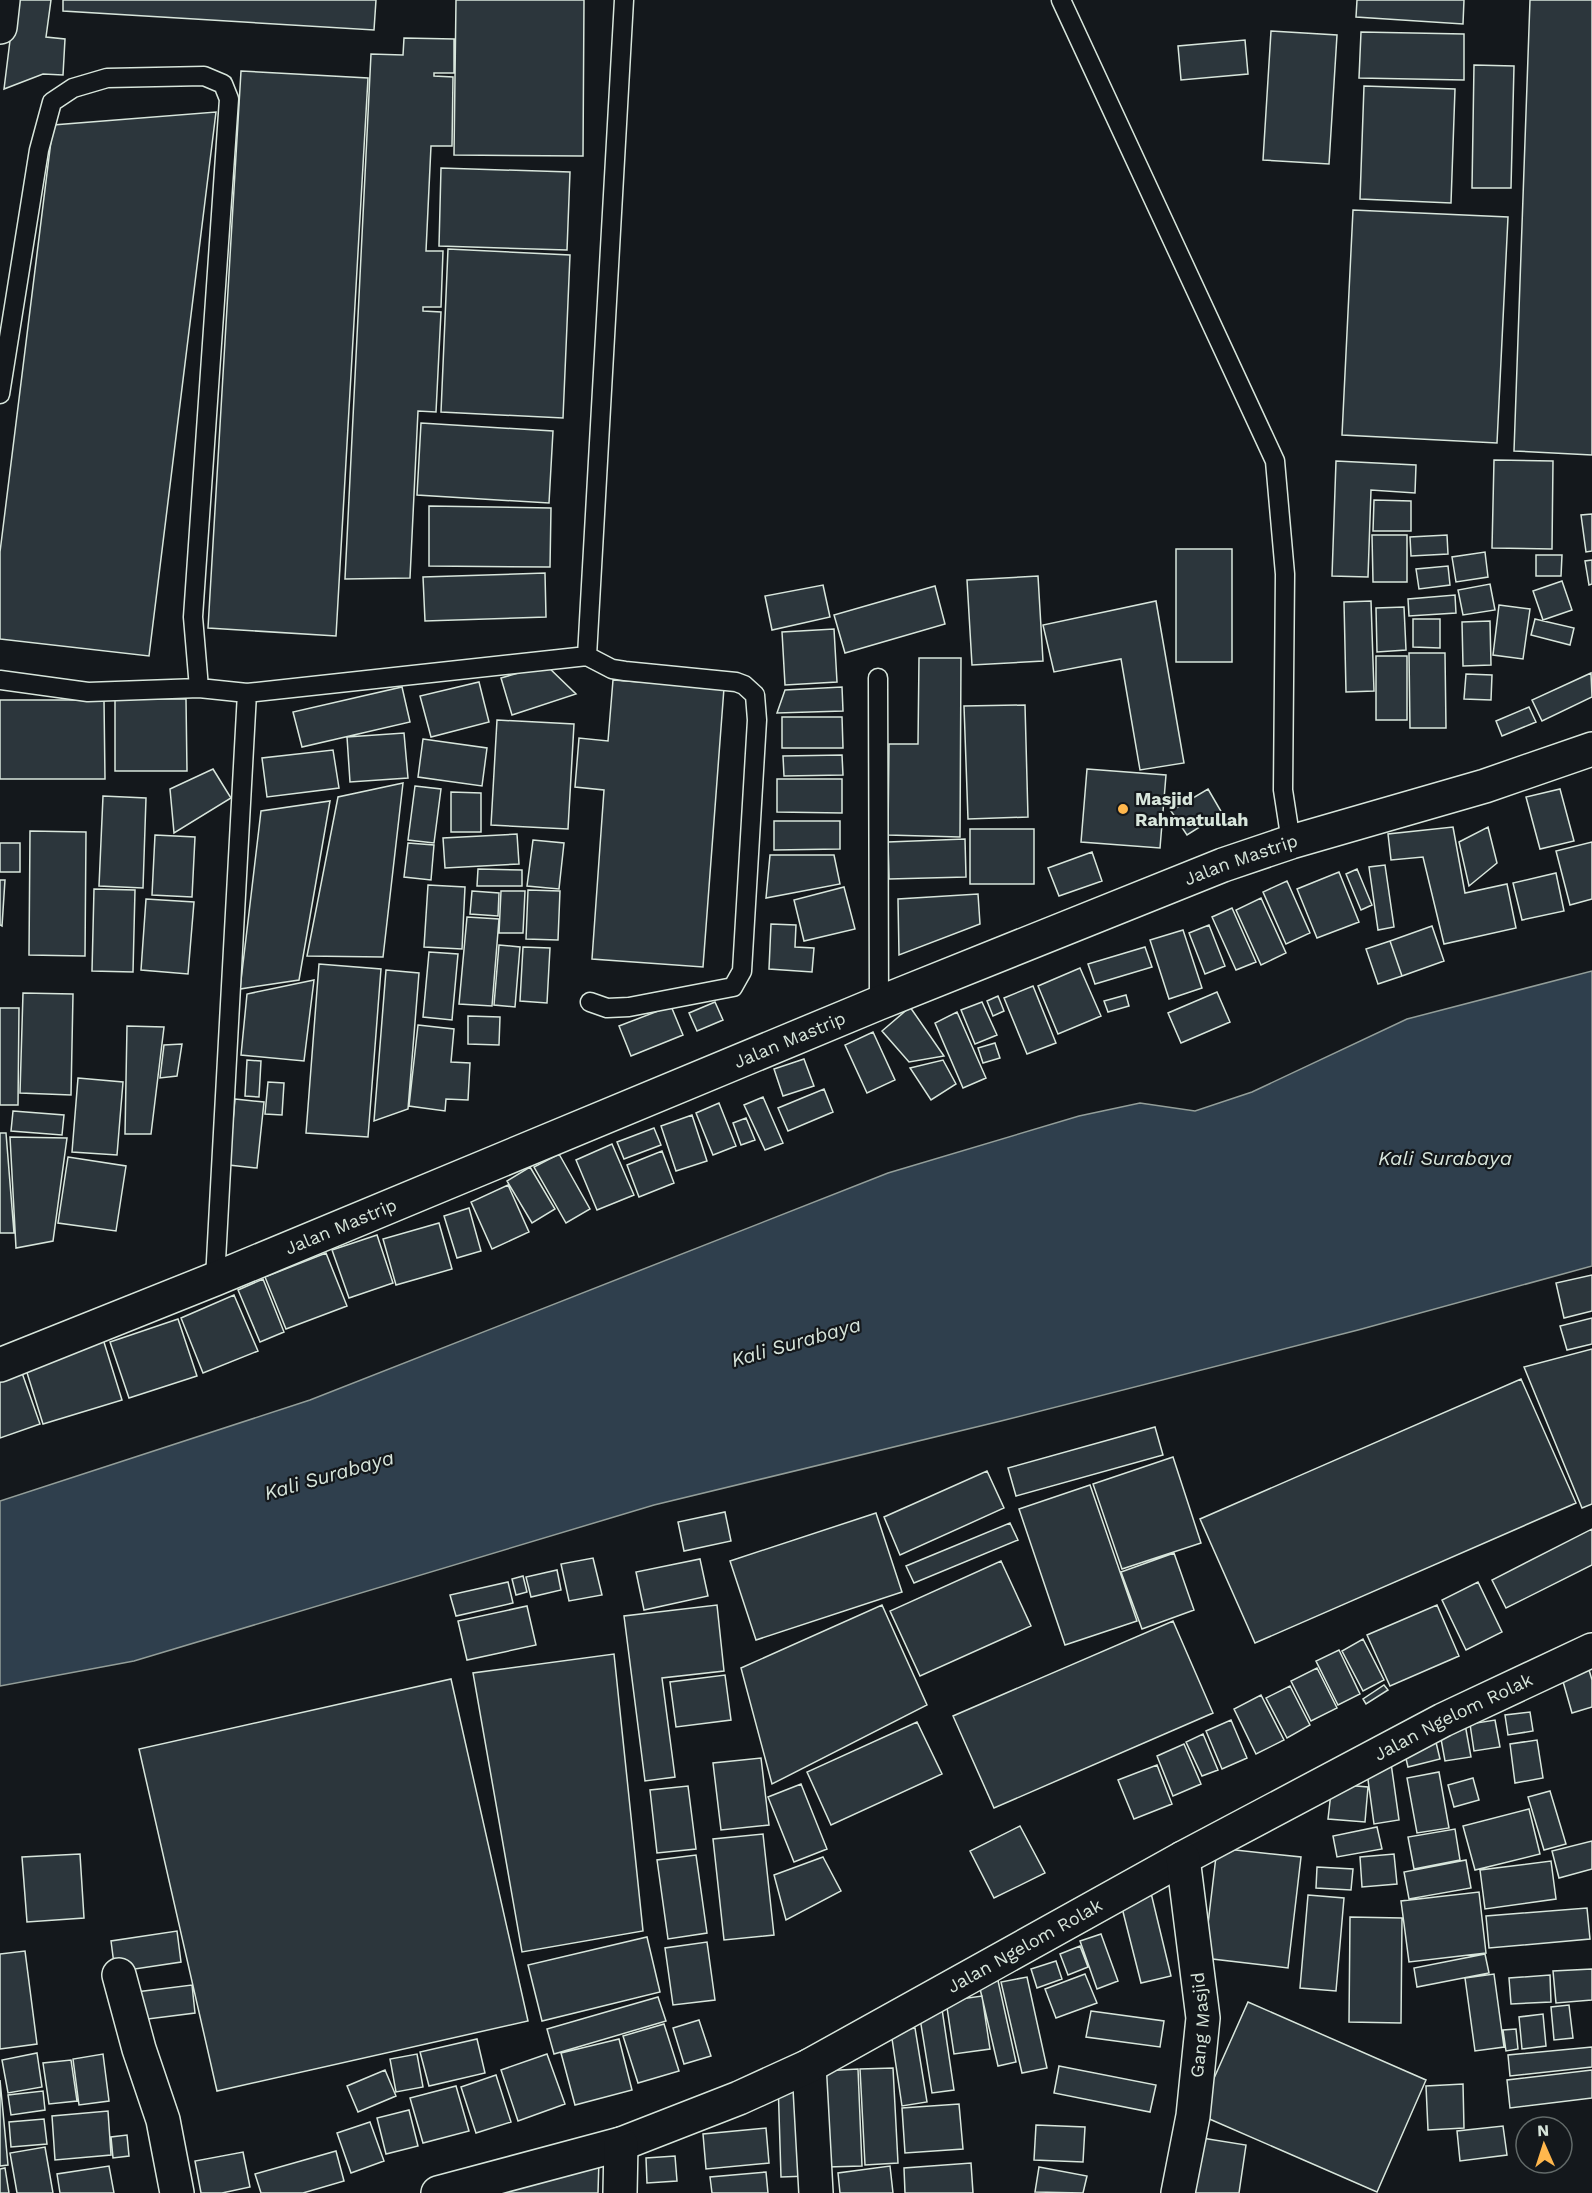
<svg xmlns="http://www.w3.org/2000/svg" width="1592" height="2193" font-family="'Work Sans',sans-serif">
	<rect width="100%" height="100%" fill="#14181c"/>
	<path fill="#2f3f4d" stroke="#939e99" stroke-width="1.5" d="M1592,971V1266L1358,1330L1001,1421L654,1505L134,1661L0,1686V1501L310,1400L888,1173L1079,1116L1140,1103L1195,1111L1252,1092L1407,1019Z"/>
	<path fill="#2c363c" stroke="#d8e6dc" stroke-width="1.5" d="M15,0H51L46,37L65,39L63,75L43,74L4,89Z
		M63,0H376L374,30L63,11Z
		M456,0H584L583,156L454,155Z
		M1357,0H1464L1463,24L1356,17Z
		M1530,0H1592V455L1514,451Z
		M1271,31L1337,35L1329,164L1263,160Z
		M1361,32L1464,34V80L1359,78Z
		M404,38L454,39V73H434V76L453,77L452,146H431L426,251H443L441,307H423V311L441,312L436,412L418,411L410,578L345,579L371,54L403,55Z
		M1245,40L1248,74L1181,80L1178,46Z
		M1474,65L1514,66L1511,188H1472Z
		M241,71L368,78L336,636L208,628Z
		M1364,86L1455,89L1451,203L1360,199Z
		M216,112L149,656L0,639V552L53,125Z
		M441,168L570,172L567,250L439,246Z
		M1353,210L1508,217L1497,443L1342,435Z
		M448,249L570,255L563,418L441,412Z
		M421,423L553,431L549,503L417,495Z
		M1494,460L1553,461L1552,549L1492,548Z
		M1336,461L1416,465L1415,493L1371,490L1368,577L1332,576Z
		M1374,500L1411,501V531H1373Z
		M429,506L551,508L550,567L429,566Z
		M1592,514V551L1586,552L1581,515Z
		M1372,535H1407V582H1373Z
		M1447,535L1448,554L1411,556L1410,537Z
		M1176,549H1232V662H1176Z
		M1485,552L1488,577L1456,582L1452,557Z
		M1536,555H1562L1561,576H1536Z
		M1592,560V584L1589,585L1585,561Z
		M1448,566L1450,585L1419,589L1416,569Z
		M545,573L546,617L425,621L423,577Z
		M1038,576L1043,661L972,665L967,580Z
		M1562,581L1572,610L1543,620L1533,591Z
		M1490,584L1495,610L1463,615L1458,590Z
		M823,585L830,617L772,630L765,596Z
		M935,586L945,624L845,653L834,615Z
		M1455,595L1456,613L1409,616L1408,599Z
		M1156,601L1184,763L1140,770L1121,659L1054,672L1043,625Z
		M1371,601L1374,691L1346,692L1344,602Z
		M1499,605L1530,609L1523,659L1493,655Z
		M1404,607L1406,650L1377,652L1376,608Z
		M1413,619H1440V648L1413,647Z
		M1535,619L1574,628L1570,645L1531,635Z
		M1490,621L1491,665L1463,666L1462,622Z
		M834,629L837,682L785,685L782,632Z
		M1409,653H1445L1446,728H1410Z
		M1376,656H1407V720H1376Z
		M919,658H961L960,837L888,835L889,744H918Z
		M546,665L576,694L512,715L501,678Z
		M1591,673L1592,697L1542,721L1532,700Z
		M1466,674L1492,675L1491,700L1464,699Z
		M613,680L724,688L703,967L592,959L604,790L575,787L579,738L608,741Z
		M479,682L489,722L431,737L420,696Z
		M402,687L410,722L302,747L293,712Z
		M842,687L843,711L777,713L785,690Z
		M115,699H186L187,771H115Z
		M0,700H104L105,779H0Z
		M1025,705L1028,817L968,819L964,706Z
		M1529,707L1536,722L1502,736L1496,721Z
		M782,717H842L843,748H782Z
		M497,720L574,724L568,829L491,825Z
		M404,733L408,778L350,782L347,737Z
		M423,739L487,748L482,786L418,777Z
		M333,750L339,788L267,797L262,758Z
		M842,755L843,775L784,776L783,756Z
		M213,769L231,798L174,833L170,789Z
		M1087,769L1166,775L1160,848L1081,842Z
		M777,779H842V813L777,812Z
		M403,783L383,957L307,956L338,797Z
		M415,786L441,789L434,843L408,840Z
		M1208,789L1222,813L1187,835L1171,811Z
		M1560,789L1574,841L1540,849L1526,797Z
		M451,792L481,793V832H451Z
		M103,796L146,798L143,888L99,886Z
		M330,801L299,980L240,989L261,811Z
		M774,821H840V849L774,850Z
		M1453,827L1465,893L1507,884L1516,928L1444,944L1423,857L1391,860L1388,834Z
		M1488,827L1497,863L1469,886L1459,842Z
		M970,829H1034V884H970Z
		M30,831L86,832L85,956L29,955Z
		M517,834L519,864L445,868L443,838Z
		M155,835L195,837L192,897L152,895Z
		M965,839L966,877L889,879L888,842Z
		M533,840L564,843L559,889L527,886Z
		M1592,842V899L1570,905L1556,851Z
		M0,843H20V872H0Z
		M408,843L434,845L431,880L404,877Z
		M1092,852L1102,881L1059,896L1048,868Z
		M770,855H834L840,884L766,898Z
		M1385,865L1394,927L1378,930L1369,867Z
		M478,869L522,870V886H477Z
		M1357,869L1372,905L1361,910L1346,874Z
		M1339,872L1359,922L1317,938L1297,889Z
		M1556,873L1564,911L1522,920L1513,883Z
		M0,880H5L2,926L0,925Z
		M1287,881L1310,933L1286,944L1263,892Z
		M428,885L465,887L462,949L424,947Z
		M844,887L855,929L804,941L794,900Z
		M94,889L135,890L133,972L92,971Z
		M528,890L560,891L558,940L526,939Z
		M472,891L499,893L498,916L470,914Z
		M501,891H525L523,933H499Z
		M978,894L980,924L899,955L898,899Z
		M1261,898L1286,953L1261,965L1236,910Z
		M146,899L194,902L188,974L141,970Z
		M1232,908L1256,962L1236,970L1212,917Z
		M467,917L499,919L492,1006L459,1004Z
		M771,924L796,925L795,947L814,948L812,972L769,969Z
		M1209,925L1225,966L1205,974L1189,933Z
		M1432,926L1444,961L1402,976L1390,941Z
		M1183,930L1202,988L1169,999L1150,940Z
		M1390,941L1402,976L1378,984L1366,949Z
		M499,945L520,947L515,1007L494,1005Z
		M523,947L550,948L547,1003L520,1001Z
		M1145,947L1152,967L1095,984L1088,964Z
		M429,952L458,954L452,1020L423,1017Z
		M319,964L381,969L368,1137L306,1133Z
		M1080,968L1101,1016L1058,1034L1038,986Z
		M386,970L419,973L408,1109L374,1121Z
		M314,980L304,1061L241,1055L247,994Z
		M1033,986L1056,1043L1027,1054L1004,998Z
		M1217,992L1230,1022L1181,1043L1168,1013Z
		M23,993L73,994L71,1095L20,1093Z
		M1126,995L1129,1006L1108,1012L1104,1001Z
		M998,996L1004,1011L993,1016L987,1001Z
		M715,1002L723,1020L697,1031L689,1013Z
		M982,1002L997,1035L975,1044L961,1010Z
		M671,1006L683,1035L631,1056L619,1026Z
		M910,1007L944,1056L909,1062L882,1031Z
		M0,1008H19L18,1105H0Z
		M957,1012L986,1078L963,1088L935,1023Z
		M468,1016L500,1017L499,1045L468,1044Z
		M418,1025L454,1029L451,1062L470,1063L468,1100L446,1099L445,1111L409,1106Z
		M127,1026L164,1027L151,1134H125Z
		M873,1032L895,1080L867,1093L845,1045Z
		M995,1043L1000,1058L983,1063L978,1048Z
		M182,1044L177,1076L160,1078L164,1045Z
		M804,1059L814,1086L783,1096L774,1069Z
		M247,1060L261,1061L259,1097L245,1096Z
		M943,1060L956,1084L931,1100L910,1068Z
		M78,1078L123,1082L117,1155L72,1152Z
		M268,1082L284,1083L282,1115L265,1114Z
		M824,1089L833,1112L788,1131L778,1108Z
		M763,1097L783,1143L765,1150L744,1105Z
		M235,1099L264,1102L257,1168L229,1165Z
		M719,1103L736,1146L713,1155L696,1113Z
		M13,1111L64,1115L62,1135L11,1131Z
		M692,1115L707,1161L676,1171L661,1126Z
		M746,1118L755,1140L741,1145L733,1123Z
		M654,1128L661,1145L624,1159L617,1142Z
		M0,1133H6L14,1233H0Z
		M10,1137L67,1138L53,1241L16,1248Z
		M612,1144L634,1195L597,1210L576,1160Z
		M662,1151L674,1183L639,1197L627,1165Z
		M559,1154L590,1209L566,1223L534,1167Z
		M68,1157L126,1166L116,1231L58,1223Z
		M530,1167L555,1209L532,1223L507,1181Z
		M508,1185L529,1232L492,1249L471,1202Z
		M469,1208L481,1251L457,1258L444,1216Z
		M439,1223L452,1269L396,1285L383,1239Z
		M377,1235L393,1283L349,1298L332,1250Z
		M326,1253L347,1306L286,1329L265,1277Z
		M1592,1275V1311L1564,1318L1556,1283Z
		M263,1279L284,1332L260,1342L238,1290Z
		M234,1295L258,1351L203,1373L181,1318Z
		M1592,1318V1344L1567,1350L1560,1326Z
		M178,1319L197,1376L129,1398L110,1342Z
		M103,1339L122,1400L43,1424L24,1363Z
		M1592,1349V1504L1582,1508L1524,1367Z
		M21,1370L40,1424L0,1438V1377Z
		M1521,1379L1576,1503L1255,1643L1200,1519Z
		M1155,1427L1163,1455L1016,1496L1008,1468Z
		M1173,1457L1201,1543L1122,1569L1093,1484Z
		M987,1471L1004,1508L900,1555L884,1517Z
		M1090,1485L1137,1621L1065,1645L1019,1509Z
		M725,1512L731,1541L684,1551L678,1522Z
		M876,1513L902,1592L756,1640L730,1561Z
		M1010,1523L1018,1540L914,1583L906,1566Z
		M1592,1529V1565L1506,1608L1492,1580Z
		M1174,1553L1194,1610L1142,1629L1121,1572Z
		M593,1558L602,1595L569,1601L561,1564Z
		M700,1559L708,1596L644,1610L636,1572Z
		M1001,1561L1031,1626L920,1676L890,1611Z
		M557,1570L561,1590L531,1597L526,1577Z
		M523,1576L527,1592L516,1595L512,1579Z
		M508,1582L513,1603L456,1616L450,1595Z
		M1478,1582L1502,1632L1466,1650L1442,1600Z
		M717,1605L724,1671L662,1678L675,1777L645,1781L624,1616Z
		M882,1605L927,1705L772,1784L741,1668Z
		M1437,1605L1459,1656L1390,1686L1367,1635Z
		M527,1606L536,1645L467,1660L458,1621Z
		M1173,1621L1213,1713L994,1808L953,1716Z
		M1363,1639L1384,1680L1363,1691L1342,1651Z
		M1339,1650L1360,1694L1338,1705L1316,1661Z
		M614,1654L643,1931L522,1952L473,1673Z
		M1587,1663L1592,1680V1707L1572,1713L1560,1671Z
		M1317,1668L1337,1708L1311,1721L1291,1681Z
		M725,1675L731,1720L676,1727L670,1682Z
		M451,1679L528,2021L217,2091L139,1749Z
		M1384,1685L1388,1690L1366,1704L1363,1699Z
		M1290,1686L1310,1725L1287,1738L1266,1698Z
		M1261,1695L1284,1740L1256,1754L1234,1709Z
		M1530,1712L1533,1731L1508,1735L1505,1715Z
		M1231,1720L1247,1758L1222,1769L1206,1731Z
		M1495,1720L1500,1747L1474,1751L1470,1724Z
		M917,1722L942,1774L831,1825L807,1772Z
		M1465,1724L1471,1757L1445,1761L1439,1728Z
		M1203,1734L1218,1770L1202,1776L1186,1742Z
		M1435,1738L1440,1759L1408,1767L1403,1746Z
		M1537,1740L1543,1778L1515,1783L1510,1744Z
		M1184,1744L1201,1784L1173,1796L1157,1756Z
		M761,1758L769,1825L721,1830L713,1763Z
		M1391,1763L1399,1820L1374,1824L1366,1765Z
		M1157,1765L1172,1804L1134,1819L1118,1780Z
		M1439,1772L1449,1828L1417,1833L1407,1778Z
		M1473,1778L1479,1800L1454,1807L1448,1785Z
		M801,1784L827,1849L794,1862L768,1797Z
		M1332,1784L1368,1787L1365,1822L1328,1819Z
		M688,1786L696,1849L657,1853L650,1790Z
		M1550,1791L1566,1844L1544,1850L1528,1797Z
		M1529,1809L1540,1854L1475,1870L1463,1826Z
		M1020,1826L1045,1873L994,1898L970,1851Z
		M1377,1827L1382,1849L1337,1857L1333,1836Z
		M1455,1829L1460,1860L1414,1869L1408,1837Z
		M763,1834L774,1935L724,1940L713,1839Z
		M1592,1841V1869L1559,1878L1552,1851Z
		M1217,1848L1301,1857L1288,1968L1204,1958Z
		M80,1854L84,1918L27,1922L22,1857Z
		M1394,1854L1397,1884L1362,1887L1360,1857Z
		M696,1855L707,1933L668,1939L657,1860Z
		M823,1857L841,1891L786,1920L774,1875Z
		M1466,1860L1471,1888L1409,1899L1404,1872Z
		M1551,1861L1556,1899L1485,1909L1480,1870Z
		M1317,1867L1353,1869L1351,1890L1316,1888Z
		M1479,1892L1486,1953L1409,1962L1401,1901Z
		M1151,1893L1171,1976L1141,1983L1120,1900Z
		M1308,1895L1344,1898L1336,1991L1300,1988Z
		M1587,1908L1590,1939L1489,1948L1486,1916Z
		M1350,1917L1402,1918L1401,2023L1349,2022Z
		M177,1931L181,1962L115,1972L111,1941Z
		M1101,1934L1118,1981L1097,1989L1080,1941Z
		M647,1937L660,1992L542,2021L528,1965Z
		M707,1942L715,2000L673,2005L665,1948Z
		M1080,1946L1088,1967L1068,1975L1060,1954Z
		M25,1951L37,2044L0,2049V1954Z
		M1485,1954L1489,1973L1417,1987L1414,1968Z
		M1056,1961L1062,1979L1037,1988L1031,1969Z
		M1592,1969V2000L1556,2003L1553,1971Z
		M1085,1974L1097,2003L1056,2018L1045,1989Z
		M1494,1974L1504,2047L1475,2051L1465,1978Z
		M1550,1975L1551,2002L1511,2004L1509,1978Z
		M997,1976L1016,2062L998,2066L978,1980Z
		M1027,1977L1047,2068L1022,2073L1001,1982Z
		M192,1985L195,2013L132,2021L128,1993Z
		M982,1996L990,2049L954,2054L946,2001Z
		M658,1997L666,2021L554,2054L547,2029Z
		M1248,2002L1426,2080L1377,2192L1198,2114Z
		M1569,2005L1573,2038L1554,2040L1551,2007Z
		M942,2009L954,2090L932,2093L919,2012Z
		M1091,2011L1164,2021L1160,2047L1086,2037Z
		M1543,2014L1546,2046L1522,2049L1519,2017Z
		M699,2020L711,2056L684,2064L673,2028Z
		M664,2024L679,2071L638,2083L623,2036Z
		M915,2028L927,2102L902,2106L891,2032Z
		M1516,2029L1518,2049L1506,2051L1503,2030Z
		M477,2039L485,2073L429,2086L420,2052Z
		M619,2039L632,2090L575,2105L561,2053Z
		M1592,2047V2067L1510,2076L1508,2055Z
		M37,2053L42,2087L8,2093L2,2060Z
		M103,2054L109,2101L79,2105L73,2059Z
		M417,2054L423,2087L396,2092L390,2059Z
		M547,2054L565,2104L518,2121L501,2070Z
		M71,2060L77,2101L49,2104L43,2063Z
		M1059,2066L1156,2085L1150,2112L1054,2093Z
		M893,2068L898,2163L865,2165L860,2069Z
		M858,2069L862,2166L827,2167L822,2071Z
		M385,2070L396,2096L358,2112L347,2086Z
		M1592,2070V2098L1510,2108L1507,2080Z
		M496,2075L511,2122L476,2133L461,2087Z
		M0,2080L8,2165L0,2166Z
		M778,2081H806L809,2176L781,2177Z
		M1463,2084L1464,2128L1428,2130L1426,2086Z
		M456,2086L469,2131L423,2143L410,2098Z
		M43,2091L45,2110L11,2115L8,2095Z
		M959,2104L963,2149L905,2153L902,2108Z
		M409,2110L418,2146L386,2154L377,2118Z
		M108,2111L111,2155L55,2160L52,2116Z
		M44,2119L47,2144L11,2147L9,2122Z
		M370,2122L384,2161L351,2173L337,2133Z
		M1036,2125L1085,2127L1083,2162L1034,2160Z
		M1503,2126L1507,2155L1460,2161L1457,2131Z
		M766,2128L769,2163L706,2169L703,2134Z
		M127,2135L129,2156L113,2158L111,2137Z
		M1202,2138L1246,2145L1239,2193H1194Z
		M45,2147L53,2193H17L10,2153Z
		M336,2151L344,2181L303,2193H261L255,2174Z
		M243,2152L250,2187L222,2193H201L195,2161Z
		M675,2156L677,2181L647,2183L646,2158Z
		M599,2159L598,2193H481Z
		M971,2163L973,2193H905L904,2168Z
		M109,2166L114,2193H60L57,2174Z
		M890,2166L893,2193H840L838,2173Z
		M1039,2167L1087,2176L1083,2193L1035,2192Z
		M5,2168L9,2193H0V2169Z
		M766,2172L768,2193H712L710,2177Z"/>
	<g fill="none" stroke-linecap="round" stroke-linejoin="round">
		<defs>
			<path id="lane" d="M1061,0L1275,461L1285,574L1283,790L1291,842
				M0,394L39,150L52,102L73,88L107,78L204,76L223,84L229,99L193,617L199,688L247,693L587,656L624,0
				M587,656L612,669L625,671L736,682L744,685L755,695L757,720L742,971L733,987L629,1007L607,1008L590,1002
				M878,678L879,1003
				M0,680L88,692L199,688
				M215,1279L247,693"/>
			<g id="street">
				<path d="M0,27L3,0"/>
				<path d="M119,1975L139,2049L163,2120L177,2193"/>
				<path d="M809,2066L816,2193"/>
				<path id="s1" d="M438,2193L621,2144L739,2098L809,2066L1183,1858L1443,1720L1592,1650"/>
				<path d="M620,2193L621,2144"/>
				<path id="s2" d="M1178,2193L1193,2116L1203,2018L1183,1858"/>
			</g>
			<g id="primary">
				<path id="s3" d="M0,1365L215,1279L879,1003L1223,865L1291,842L1485,786L1592,749"/>
			</g>
		</defs>
		<use href="#lane" stroke="#d8e6dc" stroke-width="21"/>
		<use href="#street" stroke="#d8e6dc" stroke-width="36"/>
		<use href="#primary" stroke="#d8e6dc" stroke-width="36"/>
		<use href="#lane" stroke="#14181c" stroke-width="18"/>
		<use href="#street" stroke="#14181c" stroke-width="33"/>
		<use href="#primary" stroke="#14181c" stroke-width="33"/>
	</g>
	<circle fill="#ffb74d" stroke="#14181c" stroke-width="2" cx="1123" cy="809" r="6"/>
	<g text-anchor="middle" stroke-width="4.5" stroke-linejoin="round" paint-order="stroke">
		<g font-size="18" font-weight="bold" fill="#d8e6dc" stroke="#14181c" text-anchor="start">
			<text x="1135" y="805">Masjid<tspan x="1135" dy="21">Rahmatullah</tspan></text>
		</g>
		<g font-size="18" fill="#d8e6dc" stroke="#14181c">
			<text dy="6" stroke="none"><textPath href="#s3" startOffset="1340">Jalan Mastrip</textPath></text>
			<text dy="6" stroke="none"><textPath href="#s3" startOffset="854">Jalan Mastrip</textPath></text>
			<text dy="6" stroke="none"><textPath href="#s3" startOffset="368">Jalan Mastrip</textPath></text>
			<text dy="6" stroke="none"><textPath href="#s1" startOffset="1126">Jalan Ngelom Rolak</textPath></text>
			<text dy="6" stroke="none"><textPath href="#s1" startOffset="640">Jalan Ngelom Rolak</textPath></text>
			<text dy="6" stroke="none"><textPath href="#s2" startOffset="170">Gang Masjid</textPath></text>
		</g>
		<g font-size="20" font-style="italic" fill="#d8e6dc" stroke="#14181c">
			<text x="1445" y="1165">Kali Surabaya</text>
			<text transform="translate(796 1342) rotate(-16)" y="7">Kali Surabaya</text>
			<text transform="translate(329 1475) rotate(-16)" y="7">Kali Surabaya</text>
		</g>
	</g>
	<g transform="translate(1544 2145) rotate(357)"><circle r="28" fill="#14181c" stroke="#626a69" stroke-width="1.5"/>
	<path d="M0-4.5L10 22L0 15L-10 22Z" fill="#ffb74d"/>
	<text y="-9" font-size="16" font-weight="bold" text-anchor="middle" fill="#d8e6dc">N</text>
	</g>
</svg>
